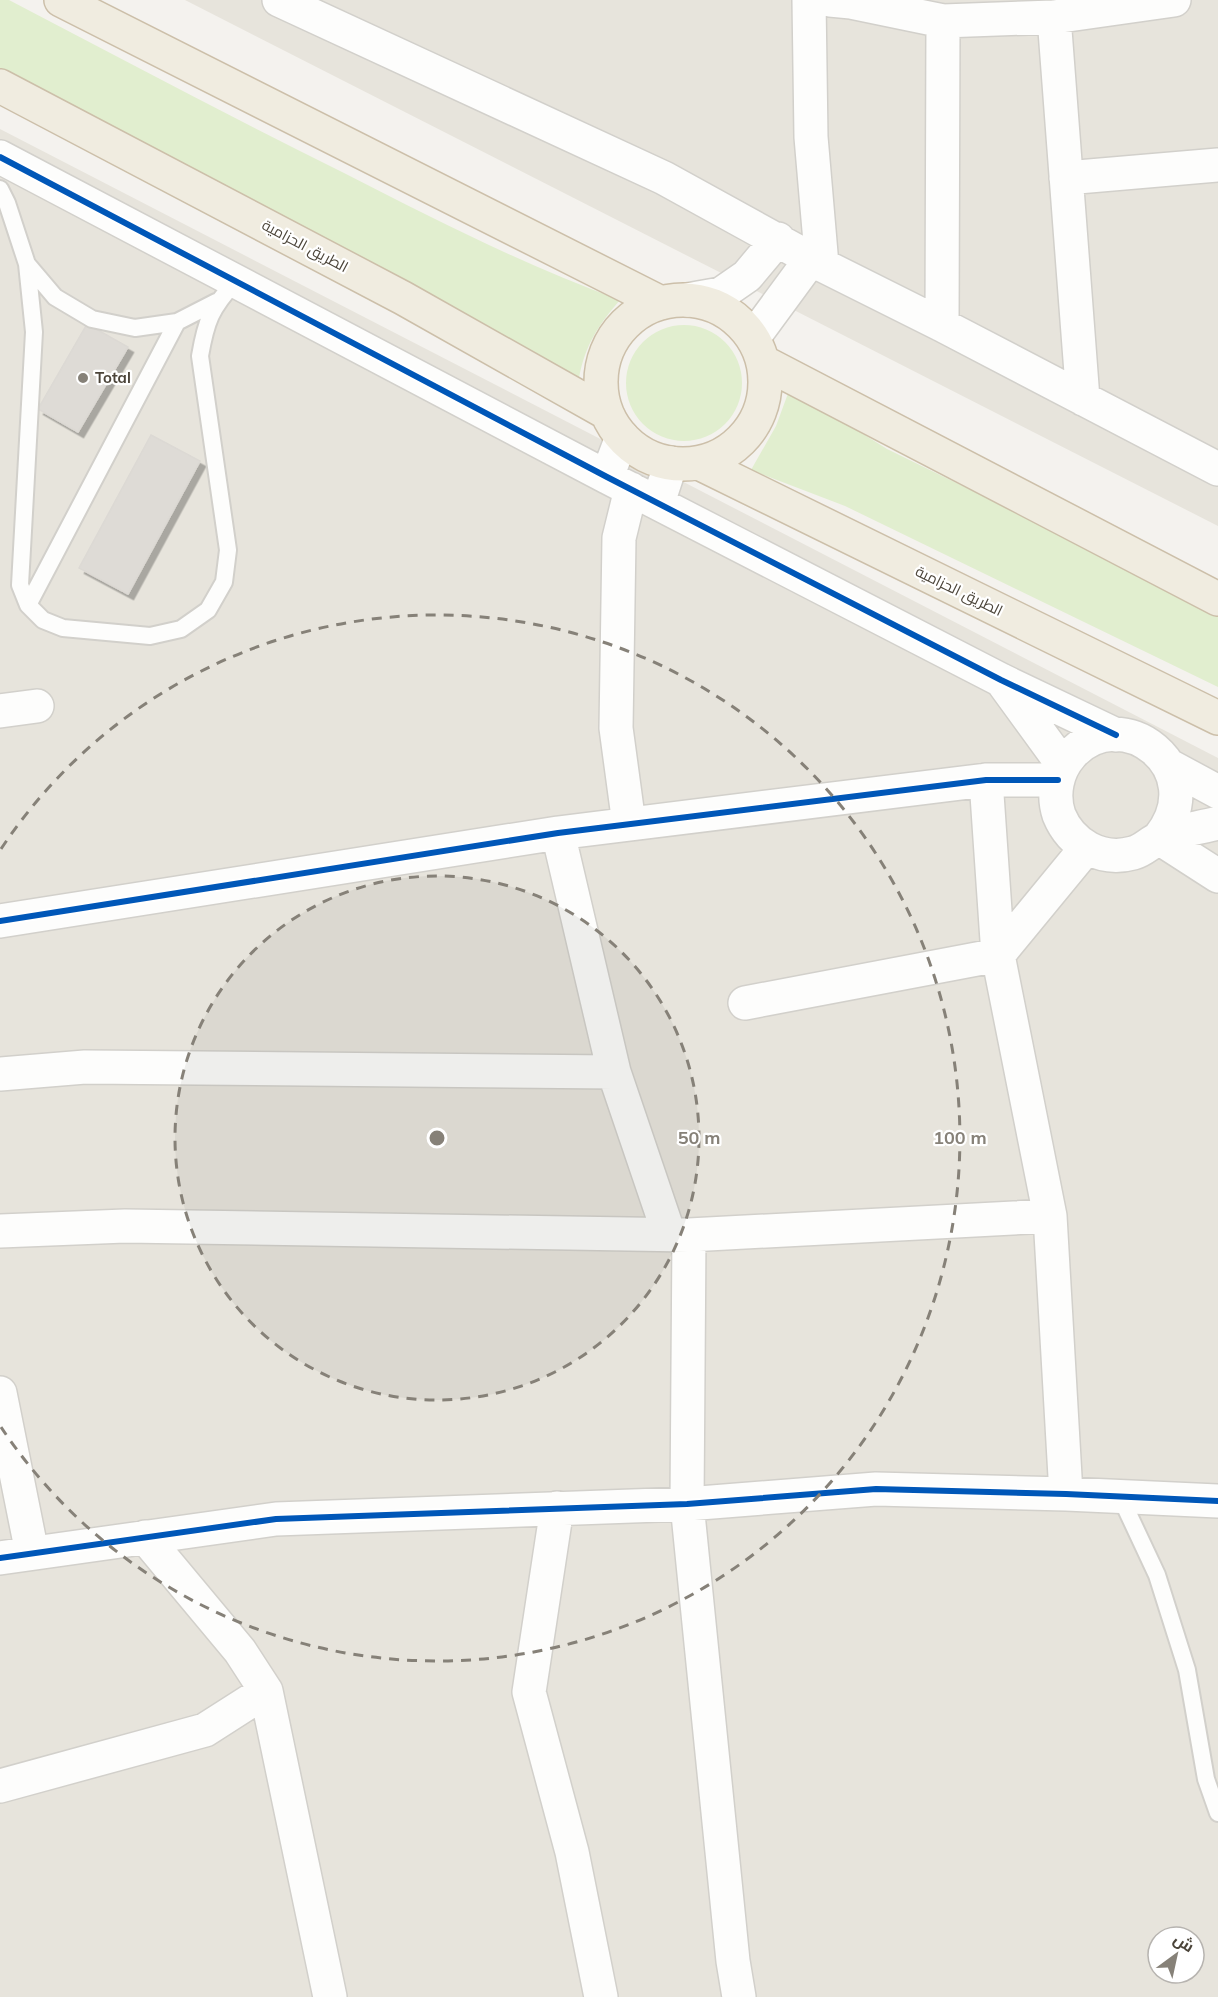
<svg xmlns="http://www.w3.org/2000/svg" width="1218" height="1997" font-family="Mulish,Cairo,sans-serif">
	<defs>
		<filter id="shadow"><feDropShadow dx="5.5" dy="5.5" stdDeviation="0" flood-color="#0004"/></filter>
	</defs>
	<rect width="100%" height="100%" fill="#f4f2ee"/>
	<path fill="#e7e4dc" fill-rule="evenodd" d="M185,0H1218V526Z
		M0,129L1218,758V1997H0ZM1158,1937H1194V1973H1158Z"/>
	<path fill="#e1eecf" d="M0,0H9C120,58 231,117 344,173C434,219 524,265 620,300C598,325 585,346 579,378L306,228L0,71Z
		M626 383a58 58 0 1 1 116 0a58 58 0 1 1-116 0Z
		M790,388L887,449L1218,611V687L845,506L751,470L776,426Z"/>
	<path fill="#dedbd6" stroke="#dcd9d4" stroke-width="1.5" filter="url(#shadow)" d="M87,324L128,347L78,432L38,409Z
		M151,435L200,461L128,594L79,568Z"/>
	<g fill="none" stroke-linecap="round" stroke-linejoin="round">
		<defs>
			<path id="service" d="M0,189L7,203L27,264L34,332L20,585L28,605L43,620L63,628L150,636L181,629L208,610L224,582L228,550L200,356C206,321 211,308 235,282
				M27,264L55,297L92,319L135,328L177,322L216,302
				M28,605L177,322
				M1120,1496L1157,1575L1187,1670L1206,1779L1218,1813"/>
			<path id="minor" d="M279,0L664,178L822,265L942,325L1218,469
				M809,0L811,137L822,265
				M830,0L851,2L943,21L1054,17L1174,0
				M1054,17L1083,399
				M0,157L607,477L1001,680L1116,735
				M1066,178L1218,165
				M687,300L721,294L747,276L778,239
				M942,325L943,21
				M753,338L811,259
				M607,477L622,437
				M658,503L671,463
				M1004,684L1063,765
				M0,711L37,706
				M1168,765L1218,792
				M986,780L998,955L1050,1216L1066,1494
				M629,824L616,728L619,538L631,489
				M558,833L614,1072L669,1234
				M1159,838C1214,769 1121,698 1071,755C1057,771 1052,794 1059,815C1071,844 1101,862 1133,853C1144,850 1150,842 1160,838C1178,830 1200,828 1218,823
				M1159,838L1218,876
				M0,921L558,833L986,780H1058
				M745,1003L998,955L1086,848
				M0,1074L85,1067L614,1072
				M0,1231L125,1226L689,1235L1050,1216
				M689,1235L687,1504L733,1961L739,1997
				M0,1393L32,1553
				M557,1508L529,1692L572,1852L601,1997
				M145,1537L240,1651L266,1691L330,1997
				M0,1558L276,1519L687,1504L876,1489L1066,1494L1218,1501
				M0,1786L205,1730L266,1691"/>
			<path id="trunk" d="M61,0L661,303
				M0,86L403,298L607,413
				M601 382a82 82 0 1 1 164 0a82 82 0 1 1-164 0Z
				M763,362L1218,599
				M699,463L1218,718"/>
		</defs>
		<use href="#service" stroke="#d2d0cb" stroke-width="20"/>
		<use href="#minor" stroke="#d2d0cb" stroke-width="36"/>
		<use href="#trunk" stroke="#ccbfa9" stroke-width="36"/>
		<use href="#service" stroke="#fdfdfc" stroke-width="16"/>
		<use href="#minor" stroke="#fdfdfc" stroke-width="33"/>
		<use href="#trunk" stroke="#f0ece0" stroke-width="33"/>
		<defs>
			<path id="cycleway" d="M0,157L607,477L1001,680L1116,735
				M0,921L558,833L986,780H1058
				M0,1558L276,1519L687,1504L876,1489L1066,1494L1218,1501"/>
		</defs>
		<use href="#cycleway" stroke="#fff" stroke-width="10"/>
		<use href="#cycleway" stroke="#0057b8" stroke-width="6"/>
	</g>
	<circle cx="437" cy="1138" r="262" fill="#868178" fill-opacity=".12"/>
	<g fill="none" stroke="#868178" stroke-width="3" stroke-dasharray="10 8">
		<circle cx="437" cy="1138" r="262"/>
		<path d="M1 849A523 523 0 1 1 1 1427"/>
	</g>
	<circle fill="#868178" stroke="#fff" stroke-width="2" cx="83" cy="378" r="6"/>
	<g text-anchor="middle" stroke-width="4.5" stroke-linejoin="round" paint-order="stroke">
		<g font-size="15" fill="#4b4439" stroke="#fff">
			<text transform="translate(305 246) rotate(28)" y="5">الطريق الحزامية</text>
			<text transform="translate(959 591) rotate(26)" y="5">الطريق الحزامية</text>
		</g>
		<g font-size="15" font-weight="bold" fill="#4b4439" stroke="#fff" text-anchor="start">
			<text x="95" y="383">Total</text>
		</g>
	</g>
	<circle cx="437" cy="1138" r="9" fill="#868178" stroke="#fff" stroke-width="3"/>
	<g font-size="18" text-anchor="middle" font-weight="bold" fill="#868178" stroke="#fff" stroke-width="4.5" stroke-linejoin="round" paint-order="stroke">
		<text x="699" y="1144">50 m</text>
		<text x="960" y="1144">100 m</text>
	</g>
	<g transform="translate(1176 1955) rotate(33)"><circle r="28" fill="#ffffff" stroke="#b7b4b0" stroke-width="1.5"/>
	<path d="M0-4.5L10 22L0 15L-10 22Z" fill="#868178"/>
	<text y="-9" font-size="16" font-weight="bold" text-anchor="middle" fill="#4b4439">ش</text>
	</g>
</svg>
